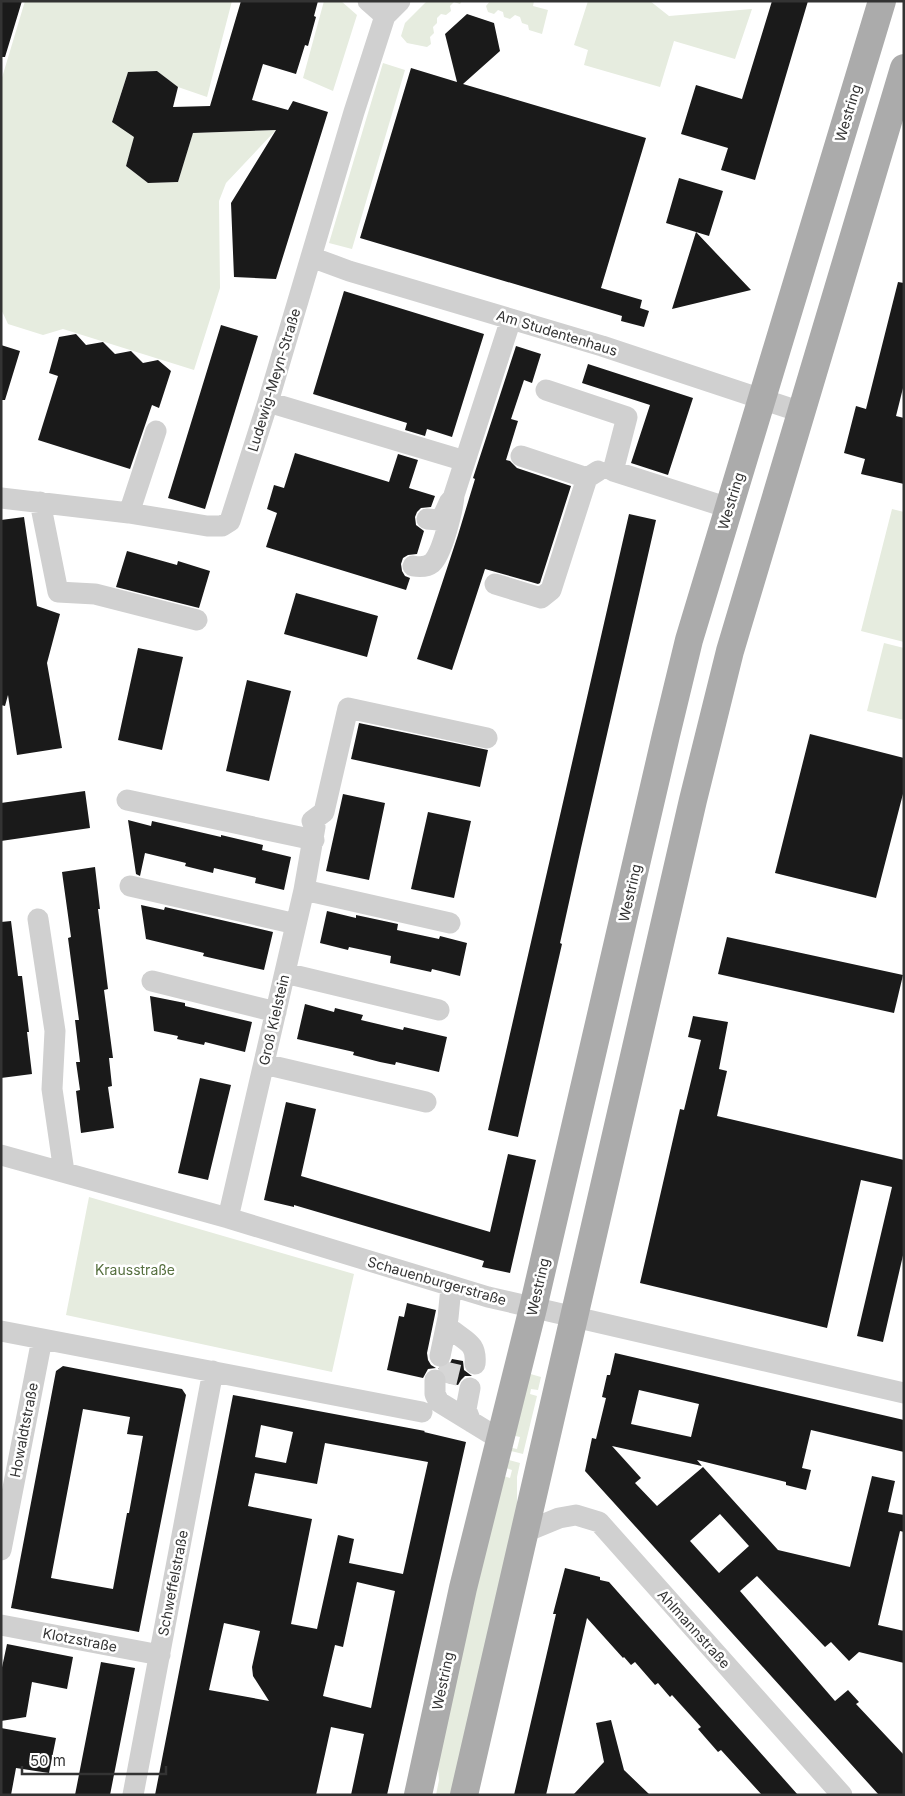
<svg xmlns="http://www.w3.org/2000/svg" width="905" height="1796" font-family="Inter,sans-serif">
	<rect width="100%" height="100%" fill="#fff"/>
	<path fill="#e6ecdf" d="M25,1H232L207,97L178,87L157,71L128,72L112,121L135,137L126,166L148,183L178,182L193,133L276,130L226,183L219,201L220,288L194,370L63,329L43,335L8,324L1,309V81Z
		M324,1H341L357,15L333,91L303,78Z
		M427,1H462L460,4L454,2L450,6L451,11L446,15L441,14L437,18V23L433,27L434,33L430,37L431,44L427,47L407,43L401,36L405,23Z
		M490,1H534L533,6L548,10L542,34L529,30L528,25L522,23L520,17L515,15L510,19L504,17L503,12L498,10L494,14L488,12L486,6Z
		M588,1H650L669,16L752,9L735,59L674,41L660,87L584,65L588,50L574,45Z
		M383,63L405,70L352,249L329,243Z
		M892,509L904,512V642L861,631Z
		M884,643L904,648V720L867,711Z
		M89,1197L354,1274L332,1372L66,1315Z
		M527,1373L541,1377L538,1390L531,1389L530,1394L537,1396L523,1454L507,1450L508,1447L517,1449L520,1437L511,1435Z
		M505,1459L520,1463L517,1477V1516L454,1795H436L439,1780L437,1751L500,1475L510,1478L512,1470L503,1467Z"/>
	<path fill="#1a1a1a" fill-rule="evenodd" d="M1,1H22L5,57H1Z
		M241,1H318L314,16L316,17L308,46L305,45L296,74L263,64L252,100L288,110L293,101L328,112L276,279L234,277L231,203L276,130L193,133L178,182L148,183L126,166L134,137L112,122L128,72L157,71L178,87L173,107L210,106Z
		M772,1H808L755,180L721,170L728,148L681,134L696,85L742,99Z
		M467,14L494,23L500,51L463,84L646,138L601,288L642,300L640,308L649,311L644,327L621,321L622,316L360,238L411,68L457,82L445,34Z
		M679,178L723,191L709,236L696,232L751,290L672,309L696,232L666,223Z
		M898,282L904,283V384L896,416L904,418V484L861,474L865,459L844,453L856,406L866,409Z
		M344,291L484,334L452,437L427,429L425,436L405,430L407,423L313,394Z
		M221,325L258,336L205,509L168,498Z
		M76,334L86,345L103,342L115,354L131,351L143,363L158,360L171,371L159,408L152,405L130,469L38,440L58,376L49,373L59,337Z
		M1,345L20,351L5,400H1Z
		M516,346L541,354L532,383L524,380L511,419L518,421L506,460L510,461L517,468L571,486L540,583L538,584L485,569L452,670L417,659L458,535L475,479L473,478Z
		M588,364L693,398L668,475L631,463L650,405L582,383Z
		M295,453L389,482L398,454L418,460L409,488L435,496L431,507L421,508L417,512L415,517L416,525L424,531L417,554L408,555L403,558L401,564L402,571L405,576L410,578L406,590L266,547L277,513L267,509L274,485L284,488Z
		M629,514L656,520L581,848L560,943L562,944L518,1137L488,1130Z
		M24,517L37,606L60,614L47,663L62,748L17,755L8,695L5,706L1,705V520Z
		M127,551L177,565L178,561L210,571L199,608L116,587Z
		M296,593L378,616L367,657L284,634Z
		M138,648L183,657L162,750L118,740Z
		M247,680L291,691L269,781L226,771Z
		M359,723L488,750L480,787L351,759Z
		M810,734L904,758V790L876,898L775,873Z
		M85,791L90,828L1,841V803Z
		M343,794L385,803L369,880L326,871Z
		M428,812L471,821L454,898L411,889Z
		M128,820L151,826L152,821L221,837V835L263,845L262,850L291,857L284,890L255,883L256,878L214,868L213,873L185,866L186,863L145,853L140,876L136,874Z
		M95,867L100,909H98L108,989L104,990L113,1058H109L112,1086L108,1087L114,1128L81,1133L76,1091L80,1090L76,1062H80L75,1020H79L68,938L71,937L62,872Z
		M141,905L164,910L165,907L273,932L264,970L203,956L204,953L146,939Z
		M327,911L356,918V915L398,924L397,930L439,939L440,936L467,943L460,976L432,969L431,972L390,963L391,956L349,947L348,950L320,943Z
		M11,921L18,976H22L29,1032H27L32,1074L1,1078V922Z
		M727,937L903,975L894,1013L718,974Z
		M150,996L185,1003V1006L252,1022L245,1052L205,1042L204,1045L177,1039L178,1036L154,1031Z
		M305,1004L334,1012L335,1008L363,1015L361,1020L403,1030L404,1027L447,1037L439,1072L396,1062L395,1065L380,1062L353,1055L354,1052L297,1039Z
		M693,1016L728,1022L719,1069L727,1071L717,1116L904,1160V1251L883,1342L857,1336L892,1187L861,1180L827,1328L640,1283L680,1109L684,1110L701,1040L688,1037Z
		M200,1078L231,1085L208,1180L178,1173Z
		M286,1102L316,1109L301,1176L490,1232L508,1154L536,1160L510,1273L482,1267L484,1261L294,1205V1207L264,1200Z
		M407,1303L436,1310L427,1353L428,1360L431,1365L436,1368L428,1369L423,1378L387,1370L399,1316L404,1317Z
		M615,1353L904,1420V1452L811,1430L802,1468L811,1470L806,1490L786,1485V1482L697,1460L702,1466L612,1446L641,1478L635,1483L657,1506L703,1467L778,1550L850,1567L872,1476L895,1481L888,1512L904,1515V1532L900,1531L878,1625L904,1631V1663L859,1652L849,1661L831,1642L825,1647L757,1576L740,1591L835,1701L848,1690L859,1702L856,1704L904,1755V1795H879L585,1471L592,1438L596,1439L606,1398L602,1397L607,1375H610ZM639,1390L699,1404L691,1437L631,1424ZM720,1514L749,1546L719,1573L690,1541Z
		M452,1359L463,1361L464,1370L472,1376H465L461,1380L458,1385L448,1383L446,1373L438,1368H444L449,1365Z
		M63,1366L182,1389L186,1395L139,1632L11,1608L56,1371ZM83,1409L130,1417L127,1434L143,1436L129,1513H127L113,1589L51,1578Z
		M233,1395L425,1431L424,1432L466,1442L387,1795H351L364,1734L331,1727L316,1795H155ZM261,1425L293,1432L286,1463L255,1457ZM325,1443L428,1462L403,1574L349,1563L354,1539L338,1535L317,1629L291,1624L312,1519L248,1506L255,1473L317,1484ZM357,1582L395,1591L371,1708L323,1696L335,1645L343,1647ZM224,1623L260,1631L252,1667L253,1676L269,1701L209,1690Z
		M565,1568L600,1577V1580L609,1582L798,1795H762L721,1750L718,1752L704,1736L698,1729L701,1727L672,1695L670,1697L658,1683L655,1685L635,1662L631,1665L624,1657L623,1658L587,1618L546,1795H514L556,1614H553Z
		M7,1644L73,1657L67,1689L32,1682L26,1717L1,1721V1672Z
		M101,1662L135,1668L110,1795H75Z
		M611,1720L624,1770L650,1795H573L604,1762L596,1723Z
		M1,1728L56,1738L49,1773L16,1768L11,1795H1Z"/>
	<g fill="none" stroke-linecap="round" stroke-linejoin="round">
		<path stroke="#d6d6d6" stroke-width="21" stroke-dasharray="21 11" stroke-linecap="butt" d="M446,1383L452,1358"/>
		<path stroke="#d0d0d0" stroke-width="21" d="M368,1L385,16
			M385,16L400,1
			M311,257L349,271L602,346L801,412
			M546,390L627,417L613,471L729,508
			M268,402L465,461
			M521,456L587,478L598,471
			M1,498L129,513L207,526H222L230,521L268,402L354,112L385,16
			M40,502L58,592L95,594L197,620
			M129,513L156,431
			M427,519L439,520L444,514L450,501
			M413,566C419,567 427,567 432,563C442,554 453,510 454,495L511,319
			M495,584L541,598L551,590L587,478
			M127,800L314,840
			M130,886L296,924
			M304,890L450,923
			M38,919L55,1031L52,1089L64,1172
			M285,973L439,1010
			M152,981L276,1012
			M264,1064L426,1102
			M1,1155L228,1218L488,1297L904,1393
			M228,1218L304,890L315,827L312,821L324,812L348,708L487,738
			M1,1331L422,1412
			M453,1331C467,1342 477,1344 475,1364
			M440,1356L448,1318L451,1287
			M435,1380V1394L439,1402L501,1440
			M470,1388L466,1409L471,1422
			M525,1532L559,1518L576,1515L599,1522L842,1795
			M1,1550L42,1339
			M1,1625L160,1655
			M133,1795L213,1371"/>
		<path stroke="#ababab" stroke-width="28" d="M418,1795L463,1588L533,1308L666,735L689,640L882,1
			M464,1795L693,800L730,651L904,68"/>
	</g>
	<g text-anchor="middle" stroke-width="5" stroke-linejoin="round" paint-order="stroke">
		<g font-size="14" fill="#333" stroke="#fff">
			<text transform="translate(848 113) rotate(-73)" y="5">Westring</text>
			<text transform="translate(557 333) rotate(17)" y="5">Am Studentenhaus</text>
			<text transform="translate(274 380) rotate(-73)" y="5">Ludewig-Meyn-Straße</text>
			<text transform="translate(731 501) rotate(-73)" y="5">Westring</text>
			<text transform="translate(630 893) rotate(-77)" y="5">Westring</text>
			<text transform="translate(274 1020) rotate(-77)" y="5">Groß Kielstein</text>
			<text transform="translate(437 1281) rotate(16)" y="5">Schauenburgerstraße</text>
			<text transform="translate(538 1287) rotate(-77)" y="5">Westring</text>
			<text transform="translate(24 1430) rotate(-79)" y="5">Howaldtstraße</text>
			<text transform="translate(173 1583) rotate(-79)" y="5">Schweffelstraße</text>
			<text transform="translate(694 1629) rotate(48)" y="5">Ahlmannstraße</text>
			<text transform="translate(80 1640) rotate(11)" y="5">Klotzstraße</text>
			<text transform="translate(443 1681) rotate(-78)" y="5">Westring</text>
		</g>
		<g font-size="14" fill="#56703f" stroke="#fff">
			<text x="135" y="1275">Krausstraße</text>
		</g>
	</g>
	<rect width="905" height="1796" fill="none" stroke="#333333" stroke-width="5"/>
	<path d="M22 1766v8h144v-8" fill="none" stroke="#333333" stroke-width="2.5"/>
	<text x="30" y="1766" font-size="15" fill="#333333" stroke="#ffffff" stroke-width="4" paint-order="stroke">50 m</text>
</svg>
